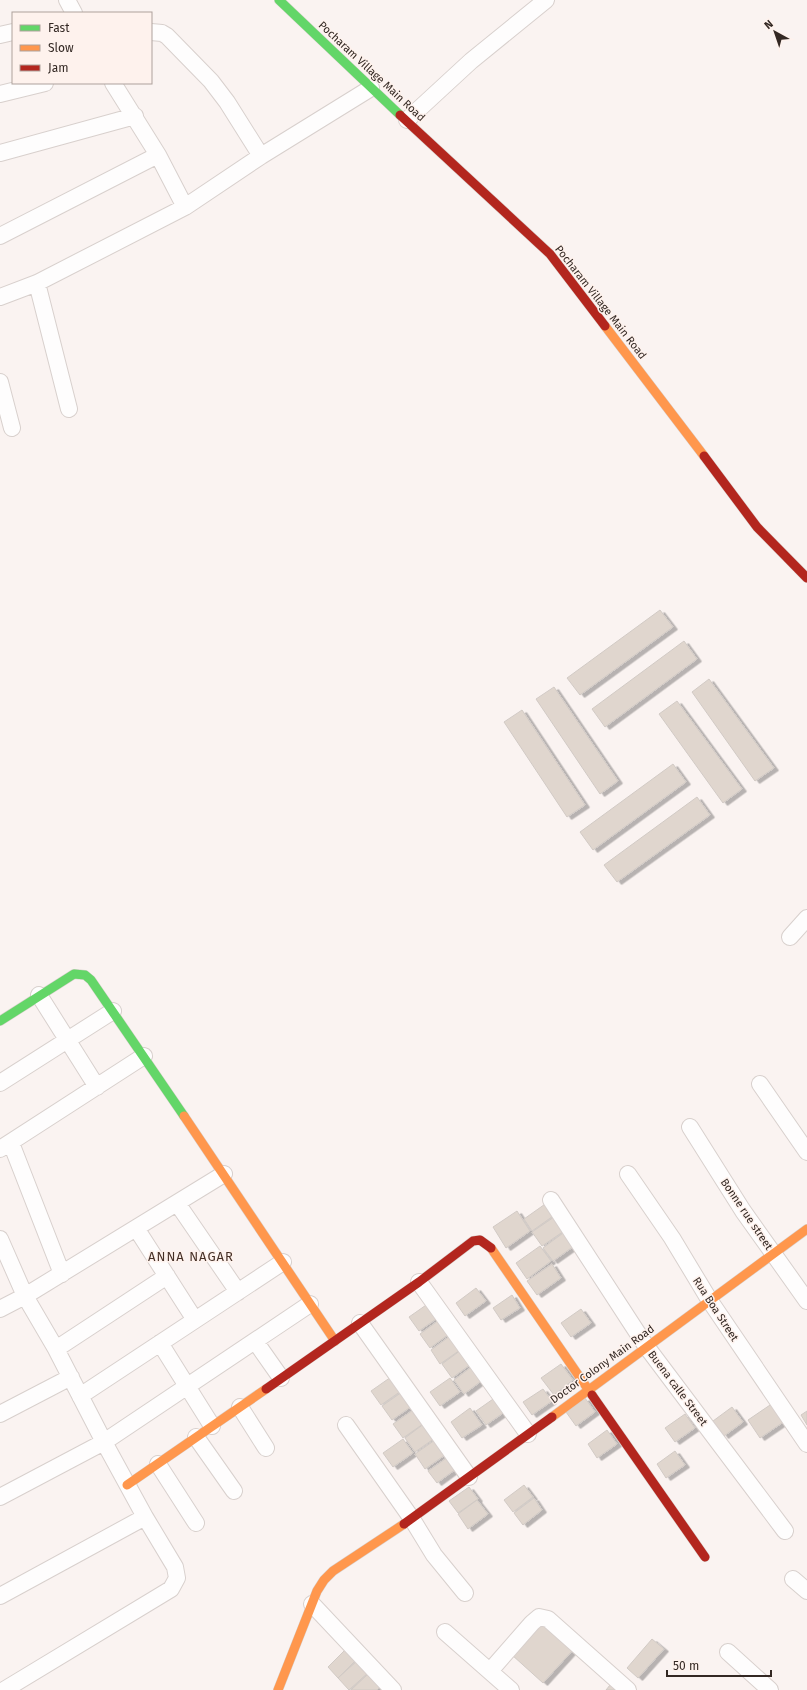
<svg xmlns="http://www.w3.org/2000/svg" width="807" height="1690" font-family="'Fira Sans',sans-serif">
	<defs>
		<filter id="shadow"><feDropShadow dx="4.5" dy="2.5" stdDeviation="0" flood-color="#0004"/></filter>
	</defs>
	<rect width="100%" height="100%" fill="#faf3f1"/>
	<path fill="#e0d6ce" stroke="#d1cac5" filter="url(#shadow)" d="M660,610L673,627L580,695L567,678Z
		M684,641L697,659L605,727L592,709Z
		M709,679L774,768L755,781L692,692Z
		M554,687L618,781L600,794L536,699Z
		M677,701L742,789L723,803L659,714Z
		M522,710L585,805L567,817L504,722Z
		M673,764L686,782L593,850L580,832Z
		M697,797L710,815L617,882L604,865Z
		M548,1202L556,1214L532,1231L524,1219Z
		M517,1211L530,1231L506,1248L493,1227Z
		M557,1215L567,1229L542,1246L532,1232Z
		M567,1230L577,1244L553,1261L543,1248Z
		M540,1246L551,1261L527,1279L516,1263Z
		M552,1264L561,1278L537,1295L527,1281Z
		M476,1288L486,1301L465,1316L456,1303Z
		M512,1295L520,1308L501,1320L493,1308Z
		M429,1303L439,1317L419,1331L409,1317Z
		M581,1309L591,1323L571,1337L561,1323Z
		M439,1320L449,1334L430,1348L420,1334Z
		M450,1336L460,1350L440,1364L431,1350Z
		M461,1350L471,1364L452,1378L442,1364Z
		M561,1364L573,1380L554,1395L541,1378Z
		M474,1365L484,1379L464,1394L454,1380Z
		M391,1377L401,1391L381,1405L371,1391Z
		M450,1378L460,1392L440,1406L430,1392Z
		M543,1389L552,1401L532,1415L523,1402Z
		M402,1392L412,1406L392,1420L382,1406Z
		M496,1397L506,1411L486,1425L476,1411Z
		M585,1398L595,1412L576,1426L566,1412Z
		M773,1403L785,1421L760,1438L748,1420Z
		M732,1407L743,1422L724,1436L713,1421Z
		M470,1408L482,1425L462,1438L451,1422Z
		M413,1410L423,1424L403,1438L393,1424Z
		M807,1411V1425L801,1415Z
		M685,1414L695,1428L675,1442L665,1428Z
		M425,1423L435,1438L415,1452L405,1438Z
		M607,1430L617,1444L597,1458L588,1444Z
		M403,1439L413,1453L393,1467L383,1453Z
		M435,1440L445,1455L425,1469L415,1454Z
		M675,1451L685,1465L666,1478L657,1464Z
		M448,1457L456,1469L437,1483L428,1471Z
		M524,1485L533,1497L513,1512L504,1500Z
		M469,1487L478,1499L458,1513L449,1501Z
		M534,1498L542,1510L523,1525L514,1513Z
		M477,1500L488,1514L468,1529L458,1514Z
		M542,1622L573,1650L543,1683L512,1655Z
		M652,1639L664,1649L638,1678L627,1668Z
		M347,1648L357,1659L338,1678L328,1667Z
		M358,1660L369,1672L349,1690L338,1678Z
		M369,1673L382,1685L377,1690H351Z
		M610,1685L616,1690H606Z"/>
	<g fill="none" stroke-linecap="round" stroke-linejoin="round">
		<defs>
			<path id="street" d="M67,0L74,13
				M151,32L162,33L167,36L211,81L227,102L261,156
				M0,35L13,32
				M113,83L158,155L185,207
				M0,94L45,83
				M407,120L471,61L546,0
				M0,153L135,116
				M0,236L158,155
				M37,283L69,409
				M0,297L37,283L185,207L261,156L371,88
				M0,382L12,428
				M790,937L807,918
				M39,995L97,1087
				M0,1083L113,1011
				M760,1084L807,1152
				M690,1127L743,1211L807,1301
				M11,1143L62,1274
				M0,1149L144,1056
				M628,1174L672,1238L710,1301L807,1444
				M551,1200L646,1346L785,1531
				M177,1203L238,1292
				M136,1228L195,1320
				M0,1239L25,1296L56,1349L104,1442L145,1517L175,1567L177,1578L171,1589L4,1690
				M419,1282L528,1434
				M0,1309L25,1296L224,1174
				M360,1323L469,1477
				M255,1341L281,1378
				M160,1343L212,1426
				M56,1349L167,1276
				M80,1396L283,1262
				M240,1407L266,1448
				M0,1414L71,1377
				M346,1425L412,1519L434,1555L465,1593
				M196,1437L234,1491
				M158,1464L196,1523
				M0,1497L104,1442L310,1304
				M793,1579L807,1591
				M0,1596L145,1517
				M312,1604L393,1690
				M445,1632L511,1690
				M728,1652L770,1690
				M490,1671L532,1623L539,1617L548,1619L628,1690"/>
			<path id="fast" d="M279,0L400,115
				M0,1021L74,974L85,975L91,980L184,1116"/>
			<path id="slow" d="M605,326L704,456
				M184,1116L335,1341
				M491,1248L592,1395
				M552,1417L807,1229
				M127,1485L266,1389
				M278,1690L317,1591L324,1580L333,1571L404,1524"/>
			<path id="jam" d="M400,115L550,254L605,326
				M704,456L757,527L807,578
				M266,1389L419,1282L473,1241L480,1240L491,1248
				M592,1395L705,1557
				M404,1524L552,1417"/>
		</defs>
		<use href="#street" stroke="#d8d0cd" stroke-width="18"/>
		<use href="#fast" stroke="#d8d0cd" stroke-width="10"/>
		<use href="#slow" stroke="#d8d0cd" stroke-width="10"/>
		<use href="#jam" stroke="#d8d0cd" stroke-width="10"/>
		<use href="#street" stroke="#fefdfd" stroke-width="16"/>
		<use href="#fast" stroke="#63d668" stroke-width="9"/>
		<use href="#slow" stroke="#ff974d" stroke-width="9"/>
		<use href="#jam" stroke="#b3261e" stroke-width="9"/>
	</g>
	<g text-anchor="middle" stroke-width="3" stroke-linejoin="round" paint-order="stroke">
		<g font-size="11" fill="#332823" stroke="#fef2ed">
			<text transform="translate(372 71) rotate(43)" y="4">Pocharam Village Main Road</text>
			<text transform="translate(601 302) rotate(52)" y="4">Pocharam Village Main Road</text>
			<text transform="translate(747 1214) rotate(56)" y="4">Bonne rue street</text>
			<text transform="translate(716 1309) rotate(57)" y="4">Rua Boa Street</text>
			<text transform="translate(602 1364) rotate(-36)" y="4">Doctor Colony Main Road</text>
			<text transform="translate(678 1388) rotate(53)" y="4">Buena calle Street</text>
		</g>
		<g font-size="13" letter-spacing="1" fill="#452f25" stroke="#fef2ed">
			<text x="191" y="1261">ANNA NAGAR</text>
		</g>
	</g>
	<rect x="12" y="12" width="140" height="72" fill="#fef2ed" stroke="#ada19c"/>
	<rect x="20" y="25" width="20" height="6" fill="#63d668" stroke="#ada19c"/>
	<text x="48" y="32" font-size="12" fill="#332823">Fast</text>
	<rect x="20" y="45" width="20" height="6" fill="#ff974d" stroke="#ada19c"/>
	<text x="48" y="52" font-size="12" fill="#332823">Slow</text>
	<rect x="20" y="65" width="20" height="6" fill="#b3261e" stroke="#ada19c"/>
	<text x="48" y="72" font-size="12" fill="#332823">Jam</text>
	<g transform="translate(775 32) rotate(320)" stroke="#fef2ed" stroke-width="3" paint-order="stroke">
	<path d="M0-3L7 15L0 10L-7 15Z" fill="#332823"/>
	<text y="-6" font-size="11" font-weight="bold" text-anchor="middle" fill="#332823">N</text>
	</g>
	<path d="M667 1670v6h104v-6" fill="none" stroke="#332823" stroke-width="2"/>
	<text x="673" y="1670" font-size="12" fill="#332823" stroke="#fef2ed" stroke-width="3" paint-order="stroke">50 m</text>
</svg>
